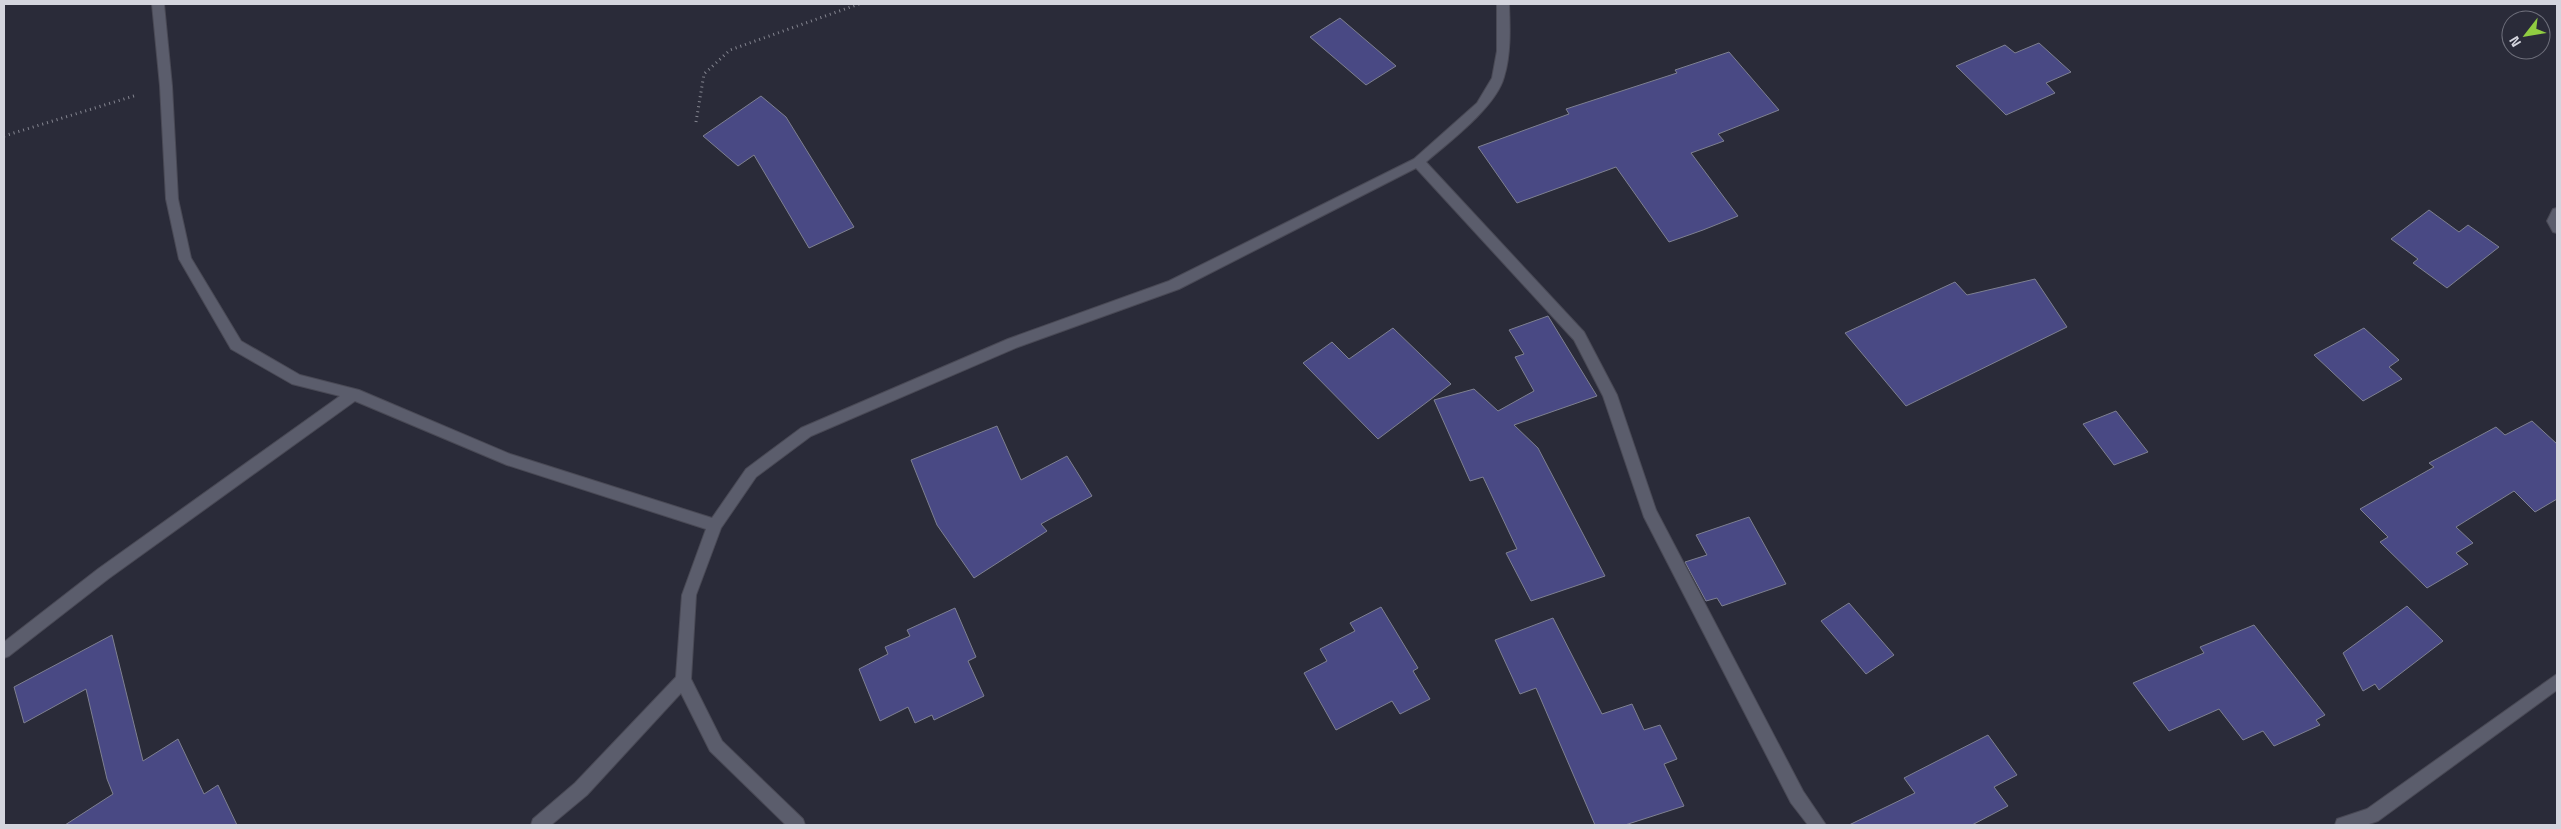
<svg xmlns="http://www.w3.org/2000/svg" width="2561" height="829" font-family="'Titillium Web',sans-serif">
	<rect width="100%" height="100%" fill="#2a2b39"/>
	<path fill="#494984" stroke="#7e8091" d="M1340,18L1396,66L1366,85L1310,37Z
		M2039,43L2071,72L2046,83L2055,93L2006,115L1956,66L2005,45L2015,53Z
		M1729,52L1779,110L1718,134L1724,141L1691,153L1738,216L1703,230L1669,242L1616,167L1517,203L1478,147L1569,114L1566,109L1677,73L1675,70Z
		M761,96L786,117L854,227L809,248L754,155L738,166L703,136Z
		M2429,210L2459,232L2468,225L2499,247L2447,288L2413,263L2418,259L2391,239Z
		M2035,279L2067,327L1906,406L1845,333L1955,282L1967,295Z
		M1548,316L1597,396L1514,425L1538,448L1605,576L1531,601L1506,553L1517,549L1483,477L1470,481L1434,400L1474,389L1498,411L1534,391L1515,357L1524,354L1509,330Z
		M1393,328L1451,384L1378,439L1303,363L1332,342L1349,359Z
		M2364,328L2399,360L2389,367L2402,379L2363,401L2314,355Z
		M2116,411L2148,452L2114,465L2083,424Z
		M2532,421L2557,444V499L2535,512L2514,491L2456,527L2473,543L2456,553L2468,564L2427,588L2380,542L2388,537L2360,509L2434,467L2429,463L2496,427L2505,435Z
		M997,426L1021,480L1067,456L1092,496L1041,524L1047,531L974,578L937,525L911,460Z
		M1749,517L1786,584L1722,606L1717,598L1706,601L1685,562L1707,555L1696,535Z
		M1849,603L1894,655L1866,674L1821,621Z
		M2407,606L2443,641L2379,690L2375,684L2363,691L2343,653Z
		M1381,607L1418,668L1413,671L1430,699L1400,714L1392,701L1336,730L1304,673L1327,661L1320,649L1355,631L1350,623Z
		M955,608L976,657L968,661L984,696L934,720L932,715L915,723L908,707L880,721L859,669L888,654L885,647L910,636L907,630Z
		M1553,618L1602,714L1632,704L1644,730L1660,725L1677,759L1664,764L1684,806L1625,825H1595L1536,688L1520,694L1495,640Z
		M2254,625L2325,715L2316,720L2320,725L2274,746L2263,731L2243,740L2219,709L2169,731L2133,683L2204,653L2200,647Z
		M112,635L143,761L178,739L204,794L218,785L237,825H65L113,794L107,779L86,689L24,723L14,687Z
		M1988,735L2017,775L1994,787L2008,806L1972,825H1849L1915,793L1904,778Z"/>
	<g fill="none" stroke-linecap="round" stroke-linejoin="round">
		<defs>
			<path id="minor" d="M152,4H164L172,86L178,199L191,258L241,341L300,375L359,390L510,454L712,518L746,469L801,428L1008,339L1169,281L1414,159L1477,103L1492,78L1497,51V4H1509C1510,28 1511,54 1504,77C1496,107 1449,142 1426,162L1584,332L1617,395L1656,510L1803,791L1826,825H1808L1791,803L1644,517L1603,396L1574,340L1416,168L1179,289L1018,347L811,436L756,477L721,528L696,595L691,679L722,741L803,819L805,825H786L710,751L681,693L587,795L551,825H531L533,819L575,783L676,677L682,595L706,529L507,465L355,401L108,579L9,656L4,658V642L98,569L340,396L292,384L231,349L179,259L166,199L160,86Z
				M2557,208V233L2553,232L2547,221L2553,209Z
				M2557,674V690L2378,821L2366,825H2335L2337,819L2367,809Z"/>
		</defs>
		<use href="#minor" stroke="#494955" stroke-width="2"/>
		<path stroke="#848590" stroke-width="3" stroke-dasharray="1 4" stroke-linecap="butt" d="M696,122L704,74L730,50L859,4
			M4,136L137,95"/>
		<use href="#minor" fill="#5b5d6c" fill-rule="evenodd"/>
	</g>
	<rect width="2561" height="829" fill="none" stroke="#d4d5de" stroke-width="10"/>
	<g transform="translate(2526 35) rotate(239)"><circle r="24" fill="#2a2b39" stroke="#6e6f7b"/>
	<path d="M0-4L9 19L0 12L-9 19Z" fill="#90cd41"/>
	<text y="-8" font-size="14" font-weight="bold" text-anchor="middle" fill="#d4d5de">N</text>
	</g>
</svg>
